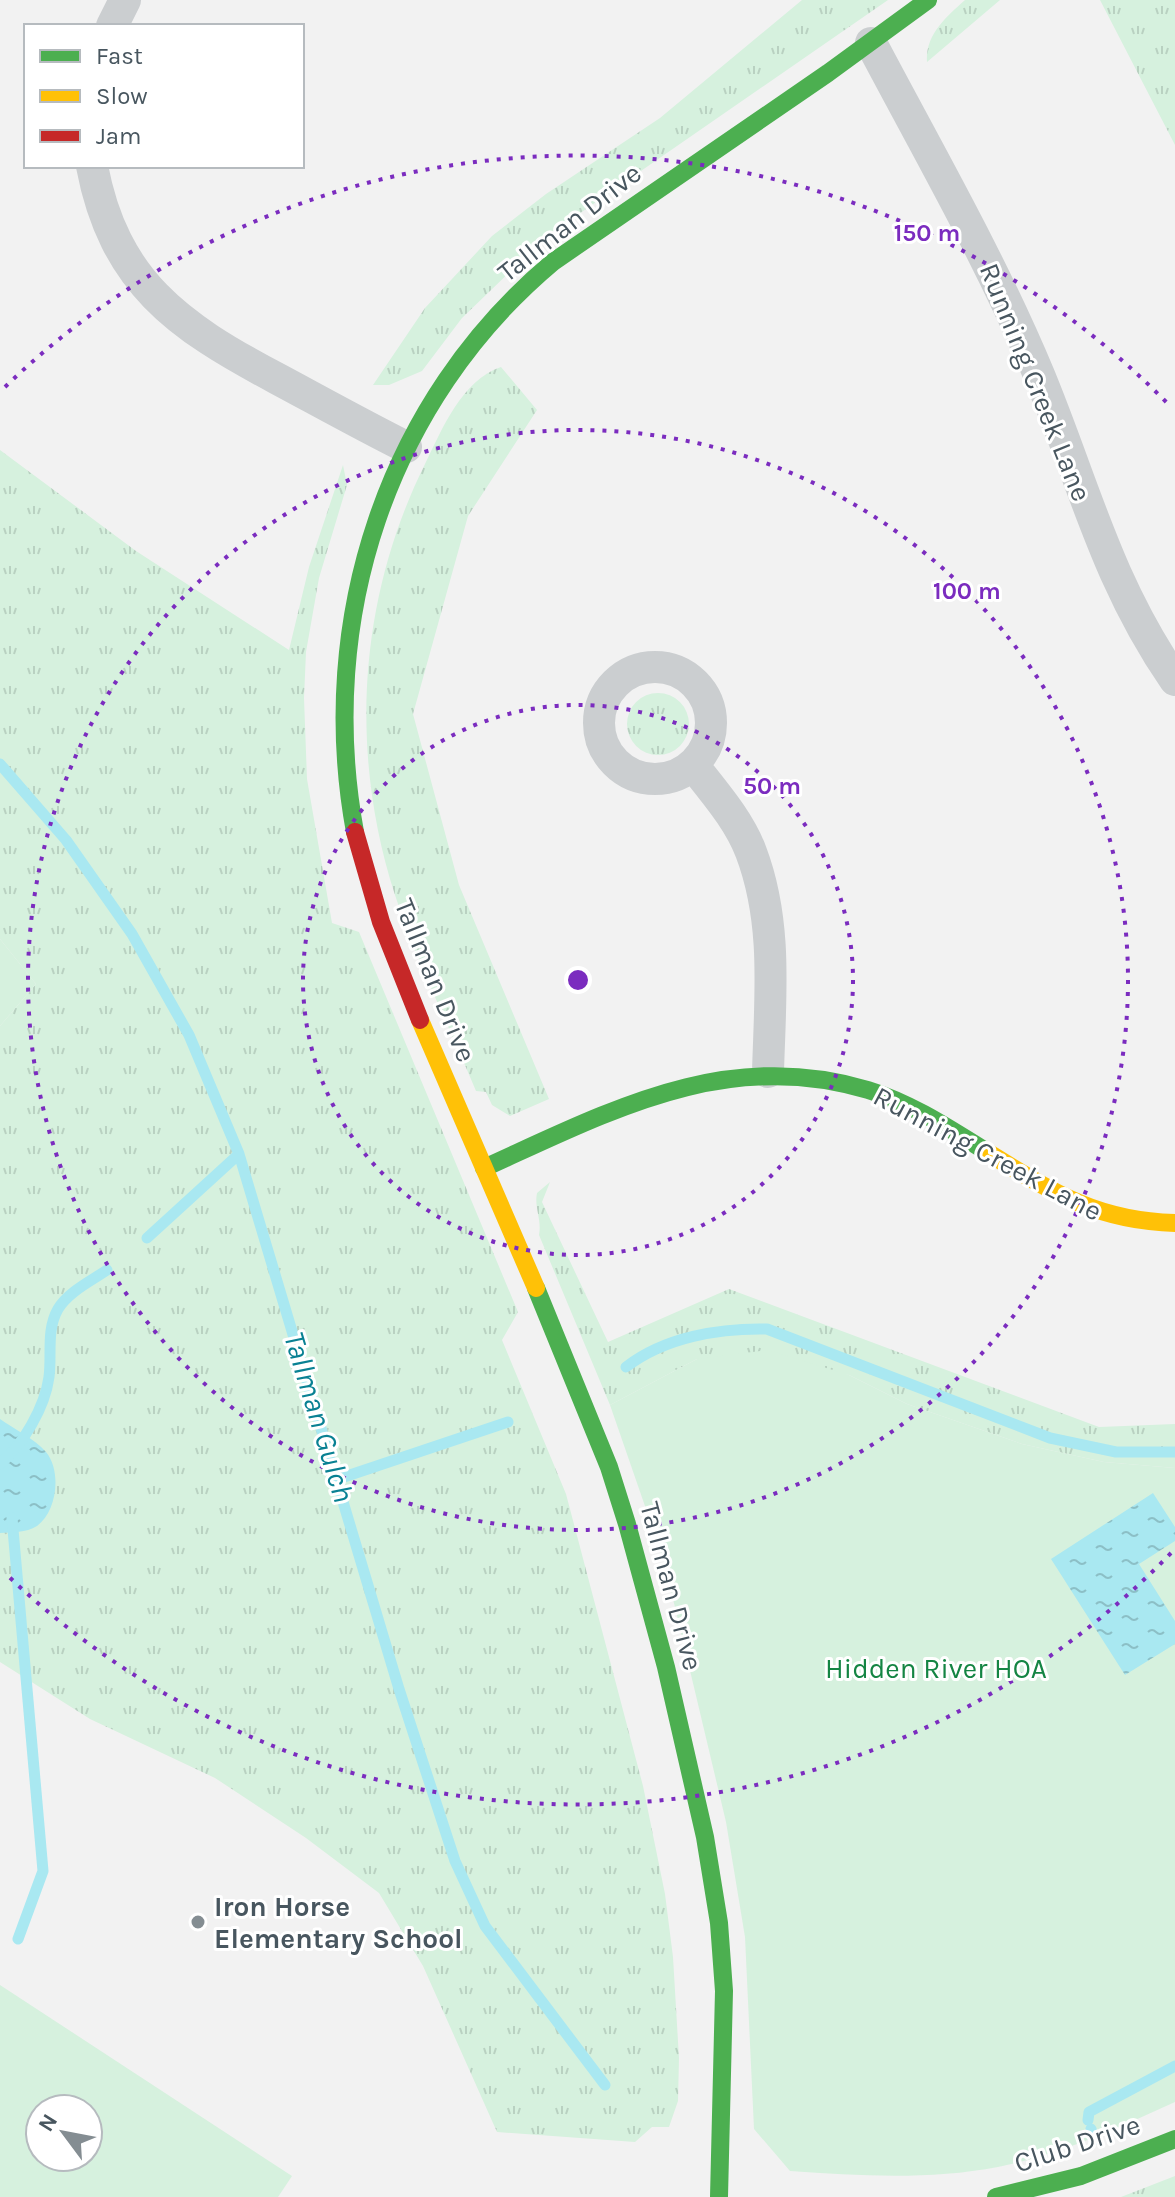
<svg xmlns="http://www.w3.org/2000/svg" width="1175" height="2197" font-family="Karla,sans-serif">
	<defs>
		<pattern id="grass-tufts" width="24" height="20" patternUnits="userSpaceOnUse" patternTransform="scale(2)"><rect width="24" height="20" fill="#d6f1de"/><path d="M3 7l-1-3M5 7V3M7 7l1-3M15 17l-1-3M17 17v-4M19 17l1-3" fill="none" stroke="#b9d1c1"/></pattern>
		<pattern id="water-ripples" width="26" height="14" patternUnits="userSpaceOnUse" patternTransform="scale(2)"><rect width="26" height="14" fill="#a9e8f1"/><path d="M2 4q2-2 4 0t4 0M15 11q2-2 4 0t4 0" fill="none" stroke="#8cbfc6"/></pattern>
	</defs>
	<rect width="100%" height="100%" fill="#f2f2f2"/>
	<path fill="url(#grass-tufts)" d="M802,0H888L547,236L462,318L422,371L389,385H373L425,308L492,236L546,194L660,118Z
		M965,0H1000L927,62C925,35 946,17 965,0Z
		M1100,0H1175V145Z
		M501,367L537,410L468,516L413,714L459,885L549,1099L510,1116L492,1105L486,1092L476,1091C449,1026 417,962 395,895C349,753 358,599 425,464C442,429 462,380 501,367Z
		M0,450L136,551L289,650L309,567L343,465L347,485L319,578L306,652L304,698L307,779L332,923L359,932L518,1312L502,1340L566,1494L643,1786L665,1894L673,1957L679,2058L678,2101L669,2127H652L635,2142L497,2132L423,1966L379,1893L306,1838L215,1778L90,1719L0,1662V1026L36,984L0,939Z
		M627 724a31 31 0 1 1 62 0a31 31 0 1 1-62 0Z
		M550,1182L542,1202L608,1342L729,1289L1099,1427L1175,1424V1468L1104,1462L1022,1444L907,1404L849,1375L697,1359L610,1405L539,1235C542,1219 534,1208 537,1193Z
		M1175,2176V2197H1121Z"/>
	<path fill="#d6f1de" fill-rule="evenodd" d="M0,939L36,984L0,1026Z
		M768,1350L849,1375L907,1404L1022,1444L1104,1462L1175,1468V2102C1118,2128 1060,2155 998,2167C930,2180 859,2176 790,2171L754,2129L745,1937L726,1822L664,1561L610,1405L697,1359Z
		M0,1985L292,2176L278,2197H0ZM40,2109H88V2157H40Z"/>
	<path fill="url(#water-ripples)" d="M0,1419C14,1429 35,1439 46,1452C62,1471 57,1512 37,1526C26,1533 12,1532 0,1533Z
		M1153,1493L1175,1527V1541L1139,1564L1175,1621V1644L1125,1675L1051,1559Z"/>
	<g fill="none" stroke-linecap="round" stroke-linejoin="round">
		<path stroke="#a9e8f1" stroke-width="11" d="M0,764L66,840L132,934L189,1035L239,1154L399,1689L455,1861L485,1926L605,2085
			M147,1238L239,1154
			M626,1367C665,1337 719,1328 767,1329L1050,1438L1116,1452H1175
			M0,1464C23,1445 45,1407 49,1377C52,1355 46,1330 58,1309C68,1292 91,1281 107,1270
			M335,1480L508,1422
			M12,1518L43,1871L18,1939
			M1088,2120L1089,2112L1175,2066
			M1091,2129L1094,2140"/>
		<path stroke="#cbced0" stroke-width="32" d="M112,26L125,0
			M871,43C929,153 991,260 1039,375C1084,484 1106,580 1175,680
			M92,166C114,282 178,326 276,378C319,401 362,425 406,447
			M599 723a56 56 0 1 1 112 0a56 56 0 1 1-112 0Z
			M693,765C714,792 739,820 751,852C778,923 770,998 768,1072"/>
		<path stroke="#4caf50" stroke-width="18" d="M355,832C316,620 387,401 553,262L828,73L928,0
			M484,1168C610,1111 727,1047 868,1090C911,1103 950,1129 987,1152
			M536,1288L609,1467L627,1524L666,1667L705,1837L719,1923L724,1991L719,2197
			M996,2197L1081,2176L1175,2139"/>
		<path stroke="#ffc107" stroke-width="18" d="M420,1020L536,1288
			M987,1152C1052,1192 1097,1221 1175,1223"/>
		<path stroke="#c62828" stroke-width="18" d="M355,832L381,922L420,1020"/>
	</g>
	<g fill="none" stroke="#7b2cbf" stroke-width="4" stroke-dasharray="4 8">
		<circle cx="578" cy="980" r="275"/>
		<circle cx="578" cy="980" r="550"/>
		<path d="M1171 1553A825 825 0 0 1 5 1573M5 387A825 825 0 0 1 1171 407"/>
	</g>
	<circle fill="#848d92" stroke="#fff" stroke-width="3" cx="198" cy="1922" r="8"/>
	<g text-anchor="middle" stroke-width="6" stroke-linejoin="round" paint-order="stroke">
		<g font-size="28" fill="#48565f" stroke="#fff">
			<text transform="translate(569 222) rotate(-38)" y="10">Tallman Drive</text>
			<text transform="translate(1036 382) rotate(68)" y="10">Running Creek Lane</text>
			<text transform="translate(436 980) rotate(68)" y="10">Tallman Drive</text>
			<text transform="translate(988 1153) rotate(28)" y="10">Running Creek Lane</text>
			<text transform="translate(672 1586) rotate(75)" y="10">Tallman Drive</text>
			<text transform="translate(1077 2143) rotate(-18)" y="10">Club Drive</text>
		</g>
		<g font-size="28" fill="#148543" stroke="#fff">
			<text x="936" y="1678">Hidden River HOA</text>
		</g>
		<g font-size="28" font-weight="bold" fill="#48565f" stroke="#fff" text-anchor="start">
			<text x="214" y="1916">Iron Horse<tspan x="214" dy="32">Elementary School</tspan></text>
		</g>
		<g font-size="30" font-style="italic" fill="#098193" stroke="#fff">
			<text transform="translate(319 1417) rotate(73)" y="10">Tallman Gulch</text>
		</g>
	</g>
	<circle cx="578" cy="980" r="12" fill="#7b2cbf" stroke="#fff" stroke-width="4"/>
	<g font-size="24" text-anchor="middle" font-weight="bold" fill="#7b2cbf" stroke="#fff" stroke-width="6" stroke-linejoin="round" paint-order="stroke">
		<text x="927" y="241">150 m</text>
		<text x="967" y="599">100 m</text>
		<text x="772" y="794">50 m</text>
	</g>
	<rect x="24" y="24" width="280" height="144" fill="#ffffff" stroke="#b6bbbf" stroke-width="2"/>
	<rect x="40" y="50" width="40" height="12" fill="#4caf50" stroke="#b6bbbf" stroke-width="2"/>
	<text x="96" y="64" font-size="24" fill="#48565f">Fast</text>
	<rect x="40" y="90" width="40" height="12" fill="#ffc107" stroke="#b6bbbf" stroke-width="2"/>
	<text x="96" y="104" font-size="24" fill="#48565f">Slow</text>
	<rect x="40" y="130" width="40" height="12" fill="#c62828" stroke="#b6bbbf" stroke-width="2"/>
	<text x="96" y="144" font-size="24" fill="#48565f">Jam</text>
	<g transform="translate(64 2133) rotate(302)"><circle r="38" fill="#ffffff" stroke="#b6bbbf" stroke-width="2"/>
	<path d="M0-6L14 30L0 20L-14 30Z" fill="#848d92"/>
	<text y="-12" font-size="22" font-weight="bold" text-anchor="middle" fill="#48565f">N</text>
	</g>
</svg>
